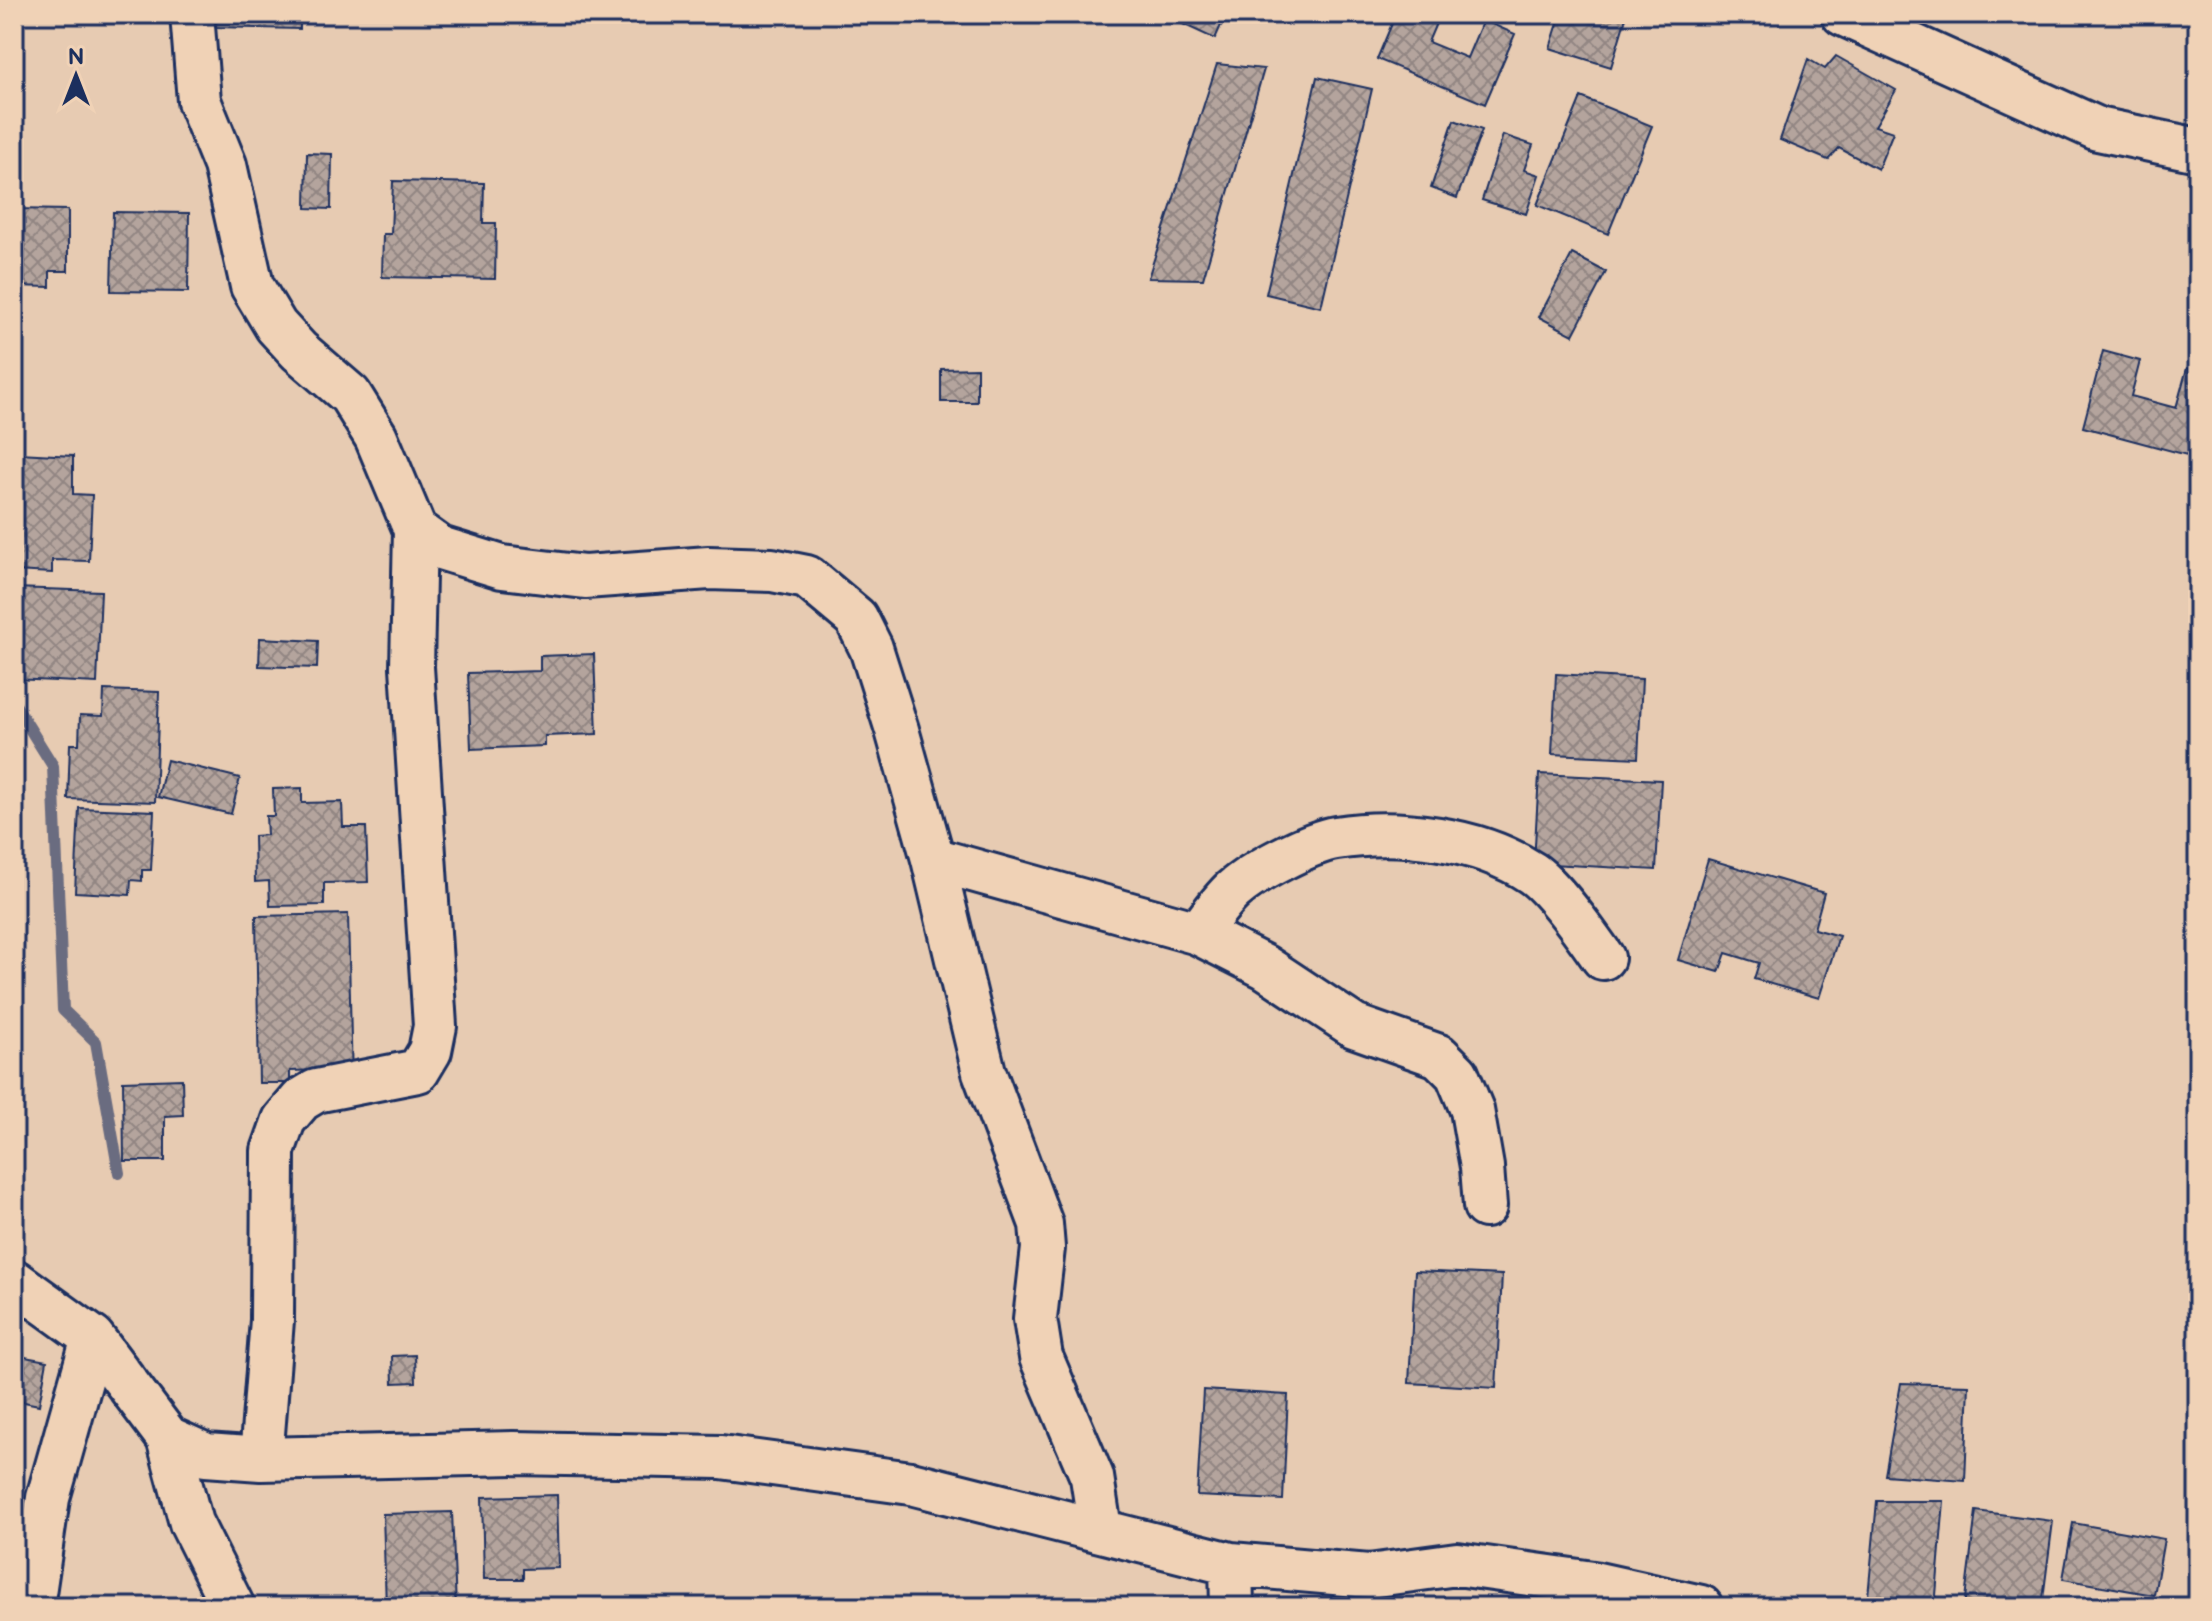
<svg xmlns="http://www.w3.org/2000/svg" width="2212" height="1621" font-family="'Balsamiq Sans',sans-serif">
	<defs>
		<pattern id="building-cross-hatch" width="8" height="8" patternUnits="userSpaceOnUse" patternTransform="scale(2)"><rect width="8" height="8" fill="#b4a49d"/><path d="M0 0l8 8M0 8l8-8" fill="none" stroke="#928683"/></pattern>
	</defs>
	<rect width="100%" height="100%" fill="#e7cbb2"/>
	<filter id="ink" filterUnits="userSpaceOnUse"><feTurbulence type="fractalNoise" baseFrequency=".0125" numOctaves="2"/><feDisplacementMap in="SourceGraphic" scale="16" xChannelSelector="R" yChannelSelector="G"/><feConvolveMatrix kernelMatrix="1 2 1 2 8 2 1 2 1" color-interpolation-filters="sRGB"/></filter>
	<g filter="url(#ink)">
		<g fill="none" stroke-linecap="round" stroke-linejoin="round">
			<path stroke="#6b6c80" stroke-width="12" d="M14,703L53,766L63,1010L96,1042L119,1173"/>
		</g>
		<path fill="url(#building-cross-hatch)" stroke="#1b2f5e" stroke-width="2" d="M216,14H326V19H300V29L216,27Z
			M1161,14H1226L1215,39Z
			M1396,14H1440L1428,42L1467,58L1483,20L1515,34L1485,104L1377,59Z
			M1561,14H1627L1611,67L1550,48Z
			M1836,56L1896,90L1875,126L1893,132L1878,169L1839,148L1828,160L1780,140L1808,59L1825,69Z
			M1217,64L1264,69L1203,279L1148,278Z
			M1317,77L1372,89L1321,307L1266,294Z
			M1581,97L1652,126L1608,234L1537,205Z
			M1454,120L1482,130L1457,198L1431,188Z
			M1503,135L1533,145L1524,170L1539,175L1526,214L1482,200Z
			M307,153L332,154L331,209L306,208Z
			M393,181L484,183L483,223H496L495,279L382,277L383,234H391Z
			M14,209L68,210V271H50V287L14,286Z
			M113,212L189,213L188,292L111,291Z
			M1572,254L1606,272L1573,335L1539,317Z
			M2103,351L2140,361L2131,396L2176,408L2187,368L2198,371V458L2083,427Z
			M977,368V402H941V369Z
			M19,453L73,456V494L92,495L89,561L52,560V573L14,571V478H17Z
			M14,588L101,591L97,683L14,679Z
			M260,638L318,641L317,668L259,666Z
			M594,654L597,734L545,736V746L471,749L468,673L540,671V656Z
			M1556,674L1642,679L1638,758L1552,754Z
			M104,690L159,692L155,802L68,799L70,744H79L80,715L103,716Z
			M167,760L240,778L231,814L158,797Z
			M1539,774L1661,780L1656,870L1534,863Z
			M302,788V803L342,802L343,827H366L368,882L324,883V905L270,906L269,881L255,882L254,836L267,835L266,816H274L273,789Z
			M79,808L154,811L151,870H142V881L131,880L130,895L75,892Z
			M1708,859L1824,893L1814,929L1839,936L1819,998L1754,979L1759,963L1726,953L1719,972L1678,960Z
			M348,914L352,1082L322,1070L290,1071V1083H259L256,916Z
			M182,1079L183,1115L165,1116V1161H124L123,1081Z
			M1415,1271L1502,1275L1496,1388L1409,1383Z
			M14,1355L47,1361L39,1405L14,1400Z
			M415,1355L416,1382L393,1383L392,1356Z
			M1901,1383L1969,1385L1965,1481L1885,1475Z
			M1203,1390L1288,1395L1283,1500L1197,1496Z
			M557,1495L559,1568L523,1569V1579H484L482,1497Z
			M1877,1501H1944L1935,1607H1867Z
			M1976,1511L2053,1521L2042,1607H1964Z
			M452,1512L456,1607H386L383,1514Z
			M2073,1523L2164,1539L2154,1595L2063,1579Z
			M14,1530L26,1533L18,1561L14,1560Z"/>
		<g fill="none" stroke-linecap="round" stroke-linejoin="round">
			<defs>
				<path id="street" d="M192,14L199,101L225,165L252,286L276,326L299,351L350,395L376,437L415,530L440,548L502,567L585,577L709,568L772,570L807,577L856,618L871,648L897,730L933,859L984,1072L1041,1224L1043,1248L1035,1319L1041,1357L1092,1477L1100,1529
					M1843,14L2098,129L2198,150
					M933,859L1198,933L1265,967L1354,1026L1439,1056L1457,1074L1472,1110L1482,1167L1485,1206
					M1198,933C1209,919 1220,902 1233,890C1253,872 1310,842 1336,838C1398,828 1479,838 1532,873C1554,888 1587,935 1603,958
					M14,1281L93,1338L168,1438L206,1455L261,1459L514,1453L721,1457L911,1483L1231,1564L1369,1576L1457,1564L1593,1583L1701,1607
					M168,1438L191,1523L233,1607
					M261,1459L272,1320L273,1151L284,1120L301,1100L316,1091L418,1071L430,1051L435,1026L412,667L415,530
					M1231,1564L1232,1607
					M32,1607L48,1498L93,1338"/>
			</defs>
			<use href="#street" stroke="#1b2f5e" stroke-width="48"/>
			<use href="#street" stroke="#f0d2b6" stroke-width="42"/>
		</g>
	</g>
	<rect width="2212" height="1621" fill="none" stroke="#f0d2b6" stroke-width="48"/>
	<rect x="24" y="24" width="2164" height="1573" fill="none" stroke="#1b2f5e" stroke-width="3" filter="url(#ink)"/>
	<g transform="translate(76 76)" stroke="#f0d2b6" stroke-width="6" paint-order="stroke">
	<path d="M0-6L14 30L0 20L-14 30Z" fill="#1b2f5e"/>
	<text y="-12" font-size="22" font-weight="bold" text-anchor="middle" fill="#1b2f5e">N</text>
	</g>
</svg>
